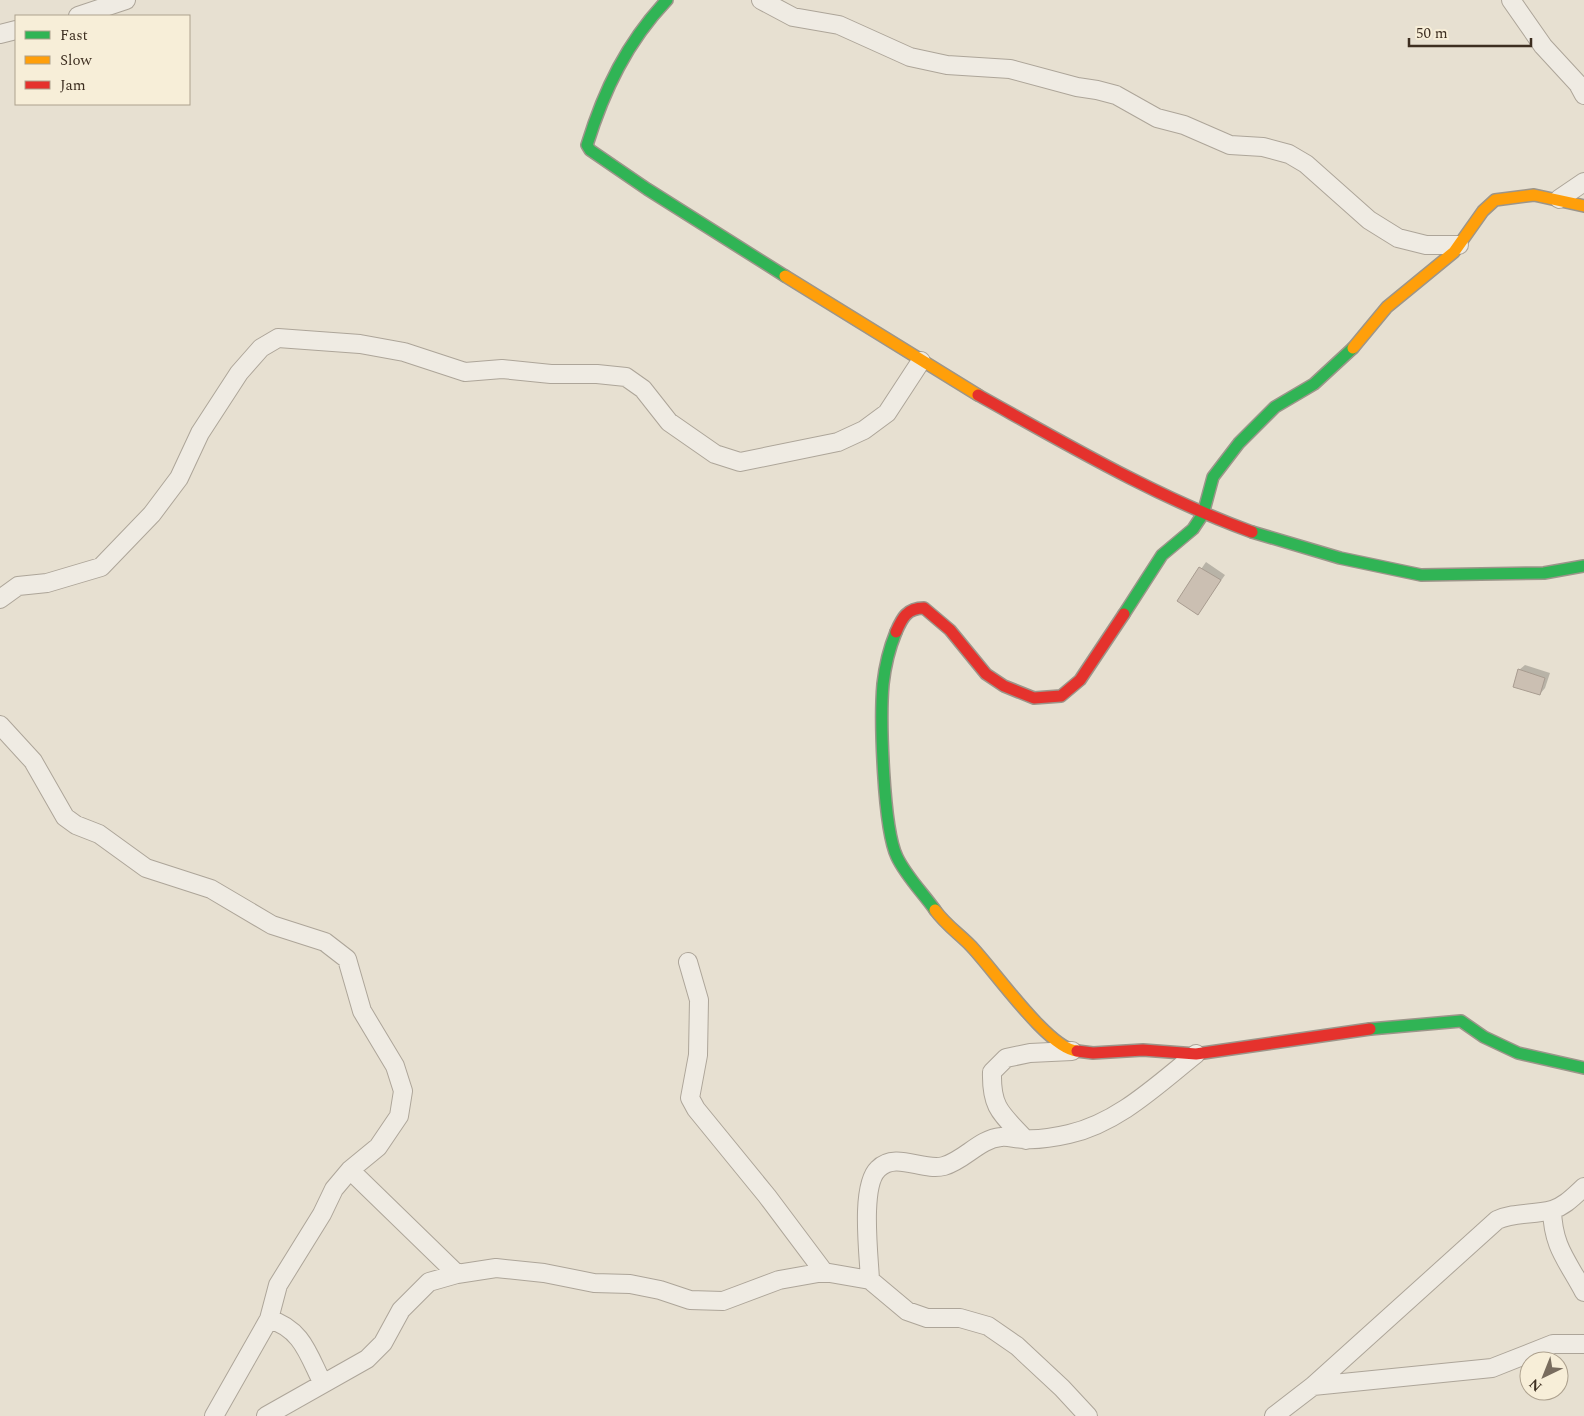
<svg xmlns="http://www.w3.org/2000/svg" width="1584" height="1416" font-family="Spectral,serif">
	<rect width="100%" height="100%" fill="#e7e0d1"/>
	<path fill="#0003" d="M1206,562L1225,575L1198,613L1179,601Z
		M1525,665L1550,673L1545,688L1540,694L1519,670Z"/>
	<path fill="#cbbfb2" stroke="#a89c90" d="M1199,567L1221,580L1198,615L1177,601Z
		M1518,669L1545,678L1540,695L1513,687Z"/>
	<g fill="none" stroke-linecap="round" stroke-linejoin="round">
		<defs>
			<path id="street" d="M761,0L793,17L839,25L910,57L947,65L1010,69L1077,87L1097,90L1116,95L1157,118L1184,125L1230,145L1263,147L1289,154L1306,164L1369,220L1398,238L1426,245H1459
				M1511,0L1543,46L1578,84L1584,95
				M78,16L126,0
				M0,34L16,30
				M1559,199L1584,182
				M0,599L18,586L47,583L101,567L152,514L179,478L200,433L239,373L261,348L278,338L360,344L404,352L465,372L502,369L551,374H597L626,377L643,389L669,422L715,454L740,462L838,442L864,430L887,413L921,361
				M0,725L33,761L65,817L76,825L99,834L146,868L211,889L272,925L325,942L347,959L362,1011L395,1066L403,1091L399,1116L378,1147L350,1170L334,1189L322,1214L278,1285L269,1319L214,1416
				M688,962L699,1000L698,1055L690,1098L696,1109L767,1196L824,1272
				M1026,1140C1002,1114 991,1109 992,1072L1006,1058L1030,1053L1072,1051
				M350,1170L457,1274
				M1552,1210C1553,1247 1567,1260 1584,1292
				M870,1280C869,1256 860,1186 878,1169C896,1151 923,1172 944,1166C965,1160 979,1139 1001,1137C1008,1136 1016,1139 1024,1139C1037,1140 1056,1137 1069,1134C1118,1123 1157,1085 1196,1054
				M269,1319C302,1329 308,1354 322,1382
				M1313,1386L1492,1368L1553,1344H1584
				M266,1416L367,1359L383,1343L401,1310L429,1282L457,1274L496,1268L544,1273L594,1283L630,1284L660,1290L690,1300L723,1301L779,1280L824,1272L870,1280L907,1311L927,1318H960L988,1326L1017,1346L1062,1388L1088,1416
				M1274,1416L1313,1386L1497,1220C1514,1212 1533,1215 1552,1210C1565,1206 1574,1196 1584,1187"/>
			<path id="fast" d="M667,0C627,42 604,90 587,145L590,150L647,189L785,276
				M1252,532L1340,558L1421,575L1544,573L1584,566
				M1124,614L1162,555L1193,529L1203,514L1213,477L1239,443L1275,407L1314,384L1353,348
				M896,632C889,649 885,666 883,684C880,718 883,828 897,857C906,876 923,893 935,910
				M1370,1029L1461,1021L1484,1037L1518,1053L1584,1068"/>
			<path id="slow" d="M785,276L978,395
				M1353,348L1387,307L1454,252L1483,211L1495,200L1534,195L1584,206
				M935,910C945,924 958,933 970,945C992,967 1048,1049 1077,1051"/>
			<path id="jam" d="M978,395C1068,445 1156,497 1252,532
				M896,632C902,618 907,608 924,608L950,630L986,674L1004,686L1034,698L1061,696L1080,680L1124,614
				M1077,1051L1093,1053L1143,1050L1196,1054L1370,1029"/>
		</defs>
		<use href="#street" stroke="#ada599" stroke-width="20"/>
		<use href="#fast" stroke="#9c958a" stroke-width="14"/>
		<use href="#slow" stroke="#9c958a" stroke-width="14"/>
		<use href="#jam" stroke="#9c958a" stroke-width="14"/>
		<use href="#street" stroke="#efebe3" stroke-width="18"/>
		<use href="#fast" stroke="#30b455" stroke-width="11"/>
		<use href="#slow" stroke="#ff9f0a" stroke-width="11"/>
		<use href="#jam" stroke="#e5322d" stroke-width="11"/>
	</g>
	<rect x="15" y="15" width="175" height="90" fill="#f7eed8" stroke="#ada18e"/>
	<rect x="25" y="31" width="25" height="8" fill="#30b455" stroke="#ada18e"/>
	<text x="60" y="40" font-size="15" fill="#3d2e20">Fast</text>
	<rect x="25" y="56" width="25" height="8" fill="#ff9f0a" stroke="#ada18e"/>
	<text x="60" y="65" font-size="15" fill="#3d2e20">Slow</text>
	<rect x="25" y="81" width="25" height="8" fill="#e5322d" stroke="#ada18e"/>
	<text x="60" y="90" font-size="15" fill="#3d2e20">Jam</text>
	<g transform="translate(1544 1376) rotate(223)"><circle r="24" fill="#f7eed8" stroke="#ada18e"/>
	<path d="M0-4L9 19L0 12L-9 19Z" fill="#786c5e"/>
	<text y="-8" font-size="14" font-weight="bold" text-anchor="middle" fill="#3d2e20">N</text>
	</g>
	<path d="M1409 38v8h122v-8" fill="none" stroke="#3d2e20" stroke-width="2.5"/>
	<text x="1416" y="38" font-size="15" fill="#3d2e20" stroke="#f7eed8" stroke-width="4" paint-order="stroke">50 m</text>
</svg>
